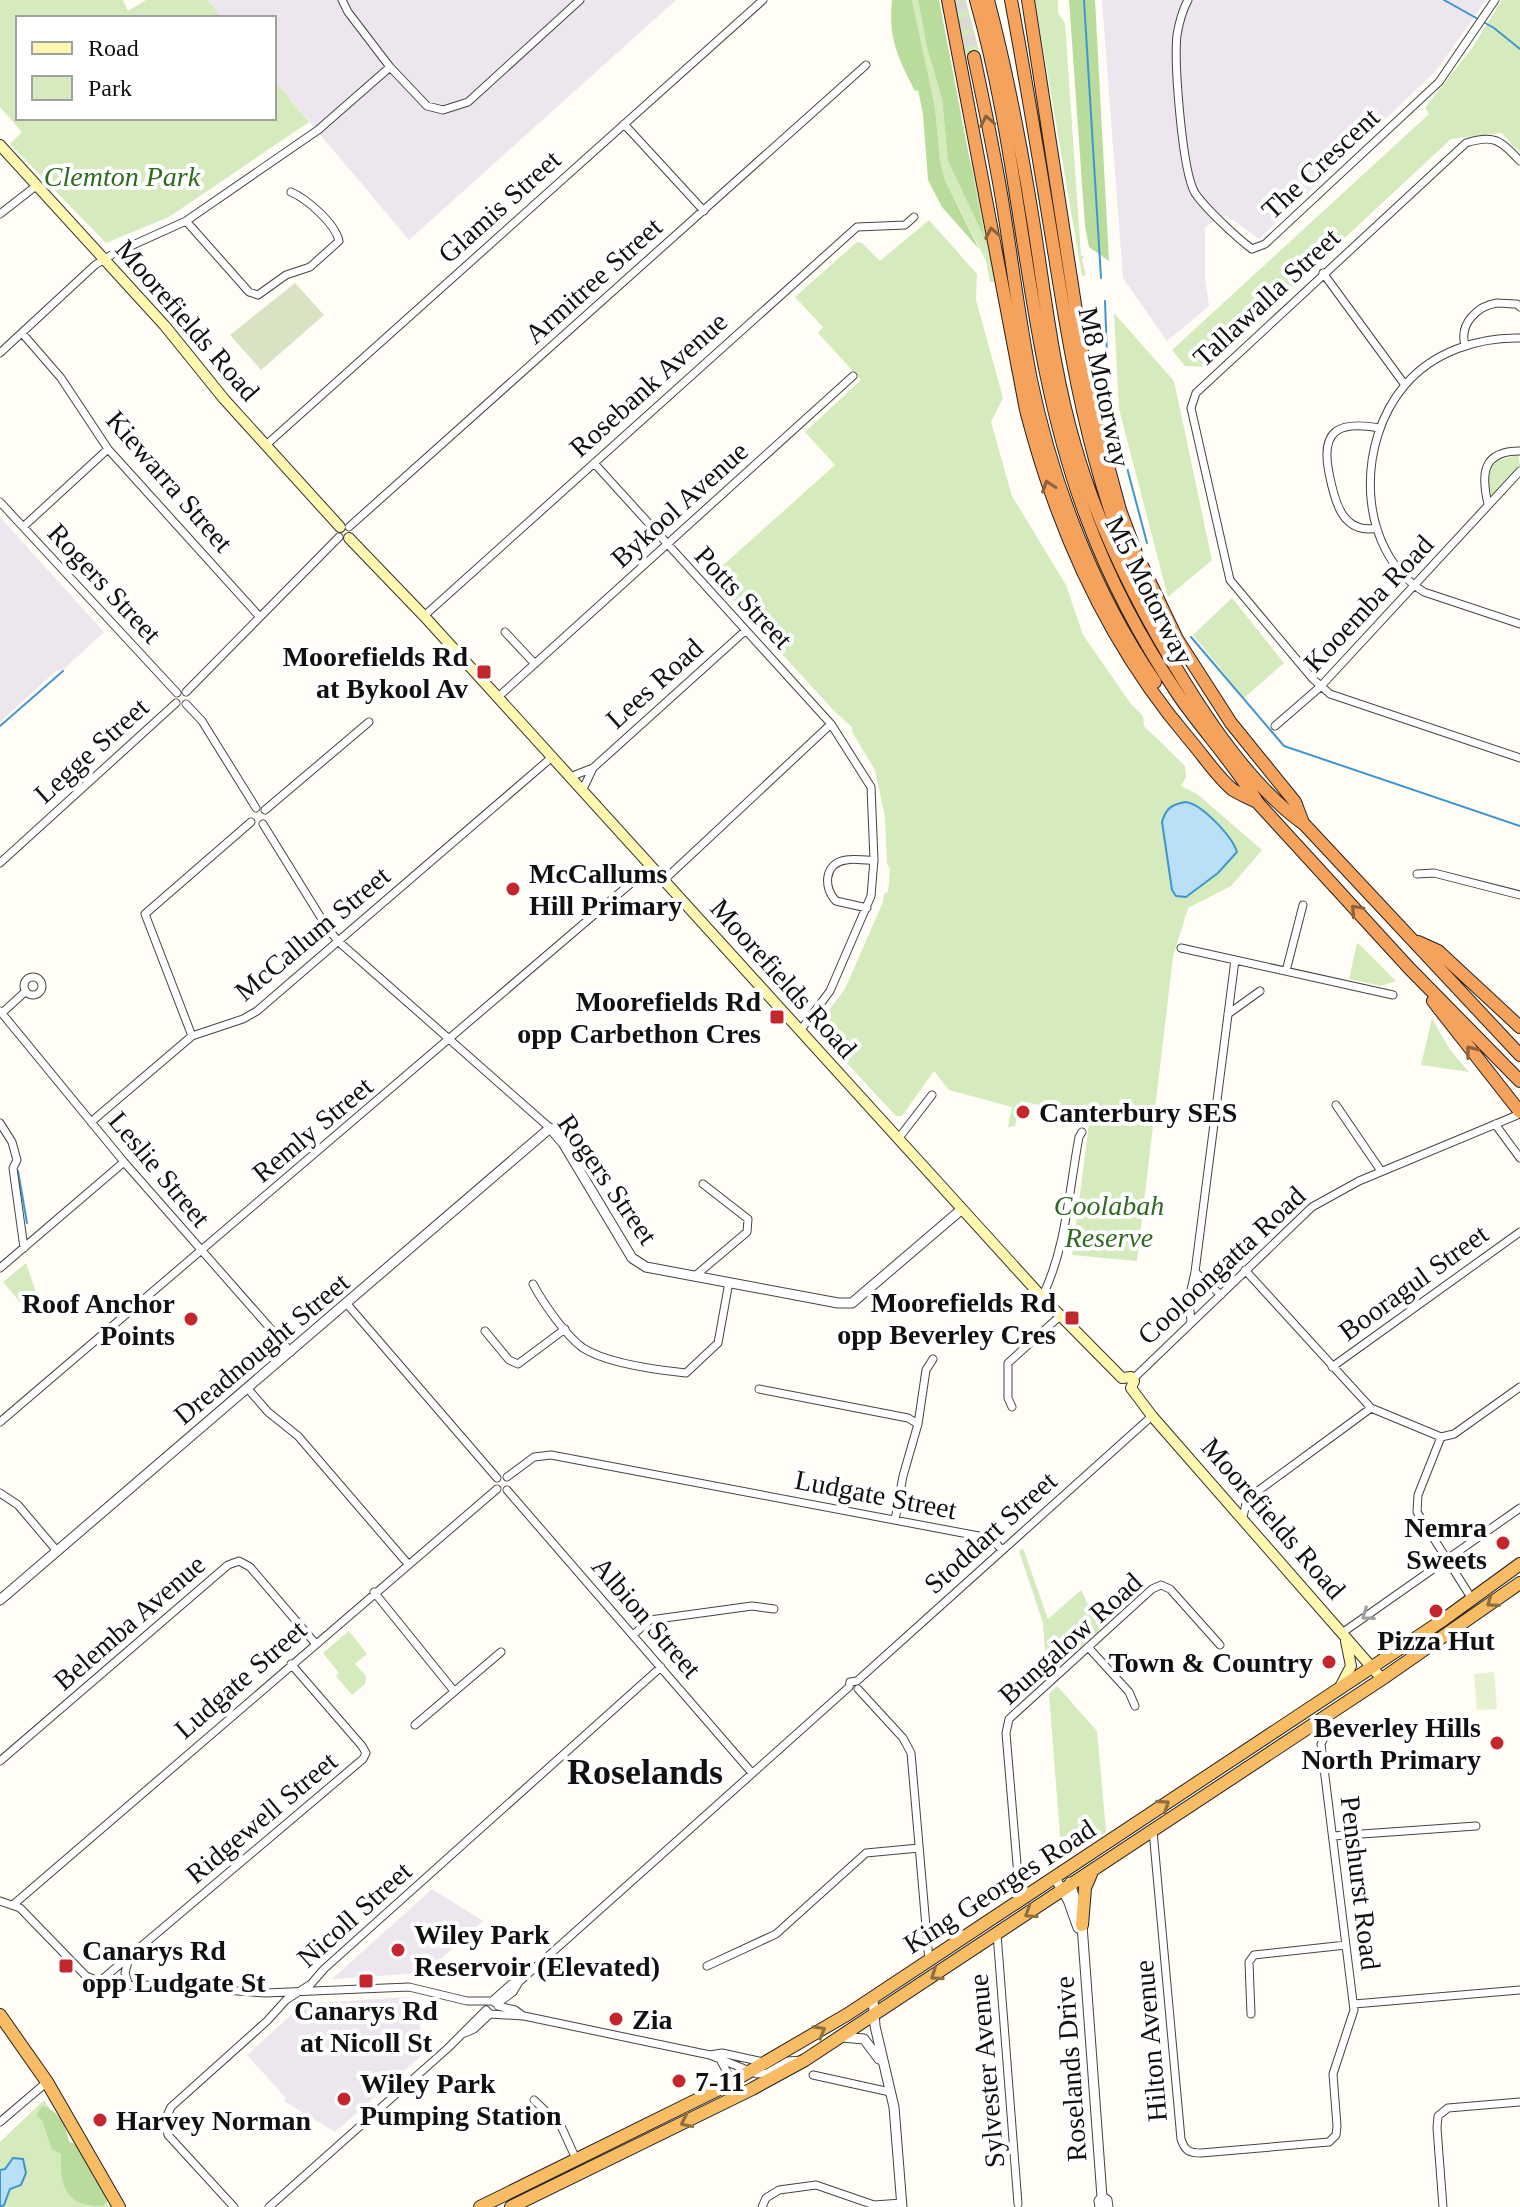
<svg xmlns="http://www.w3.org/2000/svg" width="1520" height="2207" font-family="Georgia,serif">
	<rect width="100%" height="100%" fill="#fffdf5"/>
	<path fill="#eee6ef" d="M208,0H676L409,240L274,80V18H222Z
		M1102,0H1486L1436,71L1259,239L1226,215L1205,227V278L1209,306L1167,341L1123,278Z
		M0,517L104,632L63,670L56,671L0,722Z
		M432,1889L483,1921L421,1977L408,1974L332,1979Z
		M407,1997L420,2026V2057L335,2132L284,2101L286,2098L247,2055L303,2004Z"/>
	<path fill="#d5ebbd" d="M0,0H123L128,11L146,0H208L222,18H18V118H274V80L309,122L169,217L106,243L10,144L22,132L0,107Z
		M912,0H918L927,48L942,99L948,161L984,236L969,160L972,162L995,282H990L986,261L945,180L940,161L935,107Z
		M954,0H966L979,51L966,55Z
		M1035,0H1058V13L1065,23L1081,256H1084L1082,260L1086,275L1082,276Z
		M1502,0H1520V152L1501,133L1451,139L1206,367L1185,366L1172,350L1429,114L1425,108L1472,48Z
		M929,220L977,274L976,300L1003,398L991,422L1012,496L1066,585L1083,635L1131,704L1143,716L1144,726L1185,766L1186,777L1181,786L1197,794L1262,850L1231,886L1188,908L1173,957L1137,1261L1072,1255L1090,1116L1021,1101L1015,1126L1008,1127L1012,1107L949,1090L934,1071L902,1116H896L817,1031V1026L845,989L883,902L884,894L888,892L890,869L887,864L885,817L875,770L852,732V727L834,711L711,576L835,465L805,432L861,380L818,333L823,327L795,297L857,242L862,243L880,261Z
		M1114,313L1174,381L1212,560L1168,597L1119,409Z
		M1518,455L1520,465L1492,495L1488,488L1490,466L1496,461Z
		M1232,598L1284,663L1244,698L1193,635Z
		M1357,943L1360,945L1396,981L1381,986L1349,979Z
		M1432,1018L1450,1050L1469,1072L1421,1065Z
		M26,1263L38,1298L26,1309L3,1282Z
		M1023,1548L1048,1619L1081,1590L1100,1630L1047,1678L1043,1623L1019,1551Z
		M349,1631L367,1654L355,1664L366,1676L365,1684L352,1695L336,1676L339,1673L323,1653Z
		M1057,1686L1097,1731L1106,1832L1062,1861L1049,1694Z
		M44,2100L110,2207H0V2142Z"/>
	<path fill="#b9dc9c" d="M892,0H912L935,107L940,161L945,180L979,249L942,207L928,180L923,114L918,90L915,91C898,58 888,38 892,0Z
		M918,0H939L985,239L948,161L942,99L927,48Z
		M1069,0H1095L1109,261L1089,247L1085,226Z
		M42,2106C59,2110 66,2126 69,2142L76,2144L108,2200L103,2206C64,2207 60,2184 61,2154L52,2149L42,2120L36,2116Z"/>
	<path fill="#d9e3c4" d="M295,283L324,315L261,370L230,335Z"/>
	<path fill="#e6f2cf" d="M1494,1672L1497,1709L1477,1710L1474,1674Z"/>
	<path fill="#b9e0f7" stroke="#3f96cf" stroke-width="2" d="M1185,802C1201,803 1232,836 1237,852L1218,873L1186,897L1176,896L1172,890L1162,822C1166,808 1171,805 1185,802Z
		M13,2158L23,2159L26,2173L21,2185L10,2189L4,2205L0,2207V2170L5,2169Z"/>
	<g fill="none" stroke-linecap="round" stroke-linejoin="round">
		<path stroke="#3f96cf" stroke-width="2" d="M1084,0L1101,278
			M1444,0L1494,28L1520,49
			M1105,301L1107,357
			M1118,434L1147,543
			M1191,637L1284,746L1520,826
			M0,726L63,671
			M18,1171L27,1223"/>
		<path stroke="#dbdad3" stroke-width="12" stroke-dasharray="12 6" stroke-linecap="butt" d="M959,0L974,57"/>
		<defs>
			<path id="minor" d="M342,0L348,12L390,67L427,106L443,110L468,102L580,0
				M1188,0C1182,11 1179,23 1177,35C1174,62 1182,171 1195,193C1205,208 1237,238 1252,249L1265,244L1439,82L1495,0
				M624,124L704,211
				M1520,161C1500,140 1494,134 1466,143L1196,393L1191,408L1230,580L1313,679L1330,694L1520,758
				M0,214L36,186
				M186,221L249,292L258,295L286,275L310,267L339,241C335,223 307,199 291,192
				M1323,273L1405,385
				M22,333L61,378L108,449L259,616
				M1520,338C1478,337 1433,352 1405,385C1356,442 1356,549 1424,592L1520,624
				M1465,345C1459,324 1477,306 1497,303C1503,303 1511,304 1517,304L1520,307
				M0,353L95,265L113,254L186,221L318,130L390,67
				M266,445L763,0
				M594,463L831,724L871,787L874,860L871,896L830,991L800,1031
				M0,502L177,693
				M1488,504C1481,474 1482,451 1520,451
				M23,527L108,449
				M349,527L866,65
				M1377,528C1341,535 1334,498 1329,473C1320,429 1340,421 1379,428
				M424,616L857,227L905,225L914,217
				M505,632L535,664
				M186,692L339,537
				M497,698L853,376
				M186,704L202,721L256,808
				M1275,726L1320,687L1520,471
				M570,777L593,768L745,631
				M582,791L593,768
				M265,810L369,722
				M263,824L328,929L339,942L550,1128
				M0,863L176,703
				M1417,874L1434,873L1520,895
				M663,881L831,724
				M867,908L836,901C823,888 824,863 846,860C855,858 865,861 874,860
				M1181,948L1393,995
				M1286,971L1303,905
				M24 986a9 9 0 1 1 18 0a9 9 0 1 1-18 0Z
				M0,1011L124,1162L291,1352
				M2,1013L26,991
				M1228,1014L1260,991
				M192,1036L145,914L251,822
				M1336,1105L1381,1171
				M91,1122L192,1036L243,1019L257,1011L551,758
				M0,1123L12,1142L17,1160L13,1168L24,1248
				M1495,1124L1520,1158
				M898,1139L932,1095
				M0,1268L124,1162
				M1245,1270L1371,1408L1441,1437L1454,1434L1520,1387
				M1195,1272L1221,1295
				M695,1276L747,1232L748,1219L703,1184
				M533,1284C543,1303 566,1336 583,1348C608,1364 657,1370 686,1373L718,1343L729,1282
				M1042,1297C1066,1249 1069,1190 1079,1137L1082,1132
				M347,1304L497,1478
				M1191,1323L1189,1299L1195,1272L1235,960
				M485,1331L509,1360L518,1364L565,1329
				M1332,1367L1520,1232
				M1133,1379L1312,1207L1359,1181L1520,1114
				M248,1389L268,1412L298,1436L408,1564
				M759,1389L908,1418L918,1424L903,1476L895,1520
				M1012,1407L1008,1398V1363L1060,1316
				M0,1422L650,867
				M918,1424L926,1370L933,1359
				M1441,1437L1418,1495L1417,1512L1472,1599
				M507,1477L534,1457L551,1455L984,1537L994,1541L1002,1550
				M507,1490L752,1773
				M0,1493L18,1505L57,1551
				M1243,1517L1247,1499L1371,1408
				M374,1592L454,1691
				M1342,1633L1520,1508
				M633,1635L650,1620L752,1606L774,1609
				M1088,1647L1129,1692L1135,1706
				M858,1689L903,1738L911,1753L929,1961
				M415,1725L501,1652
				M0,1761L228,1565L239,1561L250,1567L315,1643
				M1153,1831L1181,2139C1185,2151 1189,2153 1201,2153L1329,2142L1336,2135L1337,2126L1333,2074L1354,2010L1321,1744L1324,1738L1320,1720
				M1333,1836L1476,1826
				M1020,1900L1006,1733L1009,1719L1152,1589L1161,1585L1170,1589L1220,1645
				M0,1901L20,1908L86,1976L110,1986L152,1985L265,1993L409,1987L467,2001H492L497,2004
				M14,1904L497,1489
				M997,1934L1018,2204
				M707,1966L776,1934L866,1853L919,1848
				M101,1981L122,1980L128,1985
				M99,1982L363,1759L366,1753L362,1746L291,1664
				M128,1983L125,1973L129,1958
				M492,2001L511,1984L519,1982
				M497,2004L513,1992L519,1982L849,1687L850,1682L857,1681L1152,1416
				M1354,2004L1520,1990
				M498,2006L515,2010L522,2015
				M486,2010L490,2014L524,2016L710,2055L757,2074L767,2073L788,2061L802,2060
				M1251,2014L1249,1962L1254,1955L1346,1945
				M465,2033L474,2029L490,2014
				M710,2055L722,2053L763,2062
				M721,2061L728,2074L724,2085
				M813,2075L890,2092
				M534,2100L561,2126L577,2161
				M0,2122L47,2082
				M234,2207L168,2135L165,2120L171,2107L267,2021L286,2000L311,1984L324,1969L661,1667
				M269,2207L448,2048L486,2010
				M762,2207L766,2198L779,2190L816,2185L874,2205L902,2203
				M1443,2207L1437,2128L1438,2116L1448,2108L1520,2102"/>
			<path id="tertiary" d="M0,1600L550,1128L563,1143L632,1258L646,1267L838,1303H852L962,1209
				M1055,1878L1068,1900L1078,1928
				M1070,1882L1082,1925L1102,2197L1099,2201L1100,2207
				M873,1999L875,2026L894,2107L902,2207
				M842,2037L864,2039L879,2059
				M1102,2197L1107,2200L1108,2207"/>
			<path id="secondary" d="M0,145L165,326L224,399L340,527
				M349,538L424,616L1042,1297L1122,1378
				M1122,1378L1131,1377L1134,1381L1131,1388
				M1131,1388L1152,1416L1382,1679
				M1339,1689L1351,1666L1346,1641"/>
			<path id="trunk" d="M1082,1925L1085,1888L1091,1874
				M0,2015L47,2082L119,2207
				M480,2207L723,2087L848,2014L1443,1620L1520,1564
				M511,2207L752,2089L805,2060L1382,1679L1520,1583"/>
			<path id="motorway" d="M948,0L1026,410C1057,530 1108,644 1189,739C1203,755 1217,777 1233,790C1240,794 1248,798 1255,801
				M976,0C1025,171 1024,352 1087,519C1110,581 1142,641 1179,696C1204,732 1235,765 1258,803L1409,968L1520,1081
				M988,0C1007,72 1021,146 1033,220C1045,295 1053,372 1075,446C1099,530 1138,607 1184,681C1214,730 1257,791 1304,824L1520,1055
				M1011,0C1027,86 1041,171 1055,257C1077,395 1100,527 1173,649
				M1028,0L1089,395L1120,510L1136,553L1177,639L1231,723L1295,802L1303,823
				M974,57C985,109 996,160 1004,212C1013,268 1020,325 1031,380C1053,485 1094,593 1155,682
				M1418,942L1438,951L1520,1027
				M1433,1001L1520,1112"/>
		</defs>
		<use href="#minor" stroke="#444" stroke-width="9"/>
		<use href="#tertiary" stroke="#444" stroke-width="11"/>
		<use href="#secondary" stroke="#333" stroke-width="12"/>
		<use href="#trunk" stroke="#222" stroke-width="14"/>
		<use href="#motorway" stroke="#222" stroke-width="14"/>
		<use href="#minor" stroke="#fff" stroke-width="7"/>
		<use href="#tertiary" stroke="#fff" stroke-width="9"/>
		<use href="#secondary" stroke="#fff6b0" stroke-width="10"/>
		<use href="#trunk" stroke="#f7bc64" stroke-width="12"/>
		<use href="#motorway" stroke="#f5a25d" stroke-width="12"/>
	</g>
	<defs><path id="oneway-chevron" d="M-2-3.5L2.5 0L-2 3.5" fill="none" stroke-width="1.6" stroke-linecap="round" stroke-linejoin="round" transform="scale(2)"/></defs>
	<g stroke="#8e613b">
		<use href="#oneway-chevron" transform="translate(987 121) rotate(-101)"/>
		<use href="#oneway-chevron" transform="translate(992 233) rotate(-101)"/>
		<use href="#oneway-chevron" transform="translate(1048 486) rotate(-109)"/>
		<use href="#oneway-chevron" transform="translate(1356 910) rotate(-132)"/>
		<use href="#oneway-chevron" transform="translate(1471 1051) rotate(-128)"/>
	</g>
	<g stroke="#906f3f">
		<use href="#oneway-chevron" transform="translate(1492 1602) rotate(145)"/>
		<use href="#oneway-chevron" transform="translate(1164 1805) rotate(-34)"/>
		<use href="#oneway-chevron" transform="translate(1030 1913) rotate(147)"/>
		<use href="#oneway-chevron" transform="translate(936 1975) rotate(146)"/>
		<use href="#oneway-chevron" transform="translate(820 2031) rotate(-30)"/>
		<use href="#oneway-chevron" transform="translate(686 2122) rotate(154)"/>
	</g>
	<use stroke="#a0a0a0" href="#oneway-chevron" transform="translate(1367 1615) rotate(145)"/>
	<g fill="#c4262e" stroke="#fff" stroke-width="3">
		<rect x="476" y="664" width="16" height="16" rx="4"/>
		<circle cx="513" cy="889" r="8"/>
		<rect x="769" y="1009" width="16" height="16" rx="4"/>
		<circle cx="1023" cy="1112" r="8"/>
		<rect x="1064" y="1310" width="16" height="16" rx="4"/>
		<circle cx="191" cy="1319" r="8"/>
		<circle cx="1503" cy="1543" r="8"/>
		<circle cx="1436" cy="1611" r="8"/>
		<circle cx="1329" cy="1662" r="8"/>
		<circle cx="1497" cy="1743" r="8"/>
		<circle cx="398" cy="1950" r="8"/>
		<rect x="58" y="1958" width="16" height="16" rx="4"/>
		<rect x="358" y="1973" width="16" height="16" rx="4"/>
		<circle cx="616" cy="2019" r="8"/>
		<circle cx="679" cy="2081" r="8"/>
		<circle cx="344" cy="2099" r="8"/>
		<circle cx="100" cy="2120" r="8"/>
	</g>
	<g text-anchor="middle" stroke-width="8" stroke-linejoin="round" paint-order="stroke">
		<g font-size="28" fill="#111" stroke="#fff">
			<text transform="translate(1320 163) rotate(-43)" y="10">The Crescent</text>
			<text transform="translate(499 206) rotate(-42)" y="10">Glamis Street</text>
			<text transform="translate(593 280) rotate(-42)" y="10">Armitree Street</text>
			<text transform="translate(1266 297) rotate(-43)" y="10">Tallawalla Street</text>
			<text transform="translate(188 320) rotate(49)" y="10">Moorefields Road</text>
			<text transform="translate(648 384) rotate(-42)" y="10">Rosebank Avenue</text>
			<text transform="translate(1105 387) rotate(78)" y="10">M8 Motorway</text>
			<text transform="translate(170 481) rotate(49)" y="10">Kiewarra Street</text>
			<text transform="translate(679 504) rotate(-42)" y="10">Bykool Avenue</text>
			<text transform="translate(105 583) rotate(47)" y="10">Rogers Street</text>
			<text transform="translate(1150 590) rotate(63)" y="10">M5 Motorway</text>
			<text transform="translate(744 597) rotate(47)" y="10">Potts Street</text>
			<text transform="translate(1368 603) rotate(-47)" y="10">Kooemba Road</text>
			<text transform="translate(654 683) rotate(-42)" y="10">Lees Road</text>
			<text transform="translate(91 750) rotate(-42)" y="10">Legge Street</text>
			<text transform="translate(312 933) rotate(-40)" y="10">McCallum Street</text>
			<text transform="translate(784 978) rotate(48)" y="10">Moorefields Road</text>
			<text transform="translate(312 1129) rotate(-40)" y="10">Remly Street</text>
			<text transform="translate(160 1169) rotate(50)" y="10">Leslie Street</text>
			<text transform="translate(608 1179) rotate(55)" y="10">Rogers Street</text>
			<text transform="translate(1221 1265) rotate(-43)" y="10">Cooloongatta Road</text>
			<text transform="translate(1413 1282) rotate(-36)" y="10">Booragul Street</text>
			<text transform="translate(261 1348) rotate(-40)" y="10">Dreadnought Street</text>
			<text transform="translate(876 1494) rotate(11)" y="10">Ludgate Street</text>
			<text transform="translate(1274 1518) rotate(49)" y="10">Moorefields Road</text>
			<text transform="translate(990 1532) rotate(-42)" y="10">Stoddart Street</text>
			<text transform="translate(647 1617) rotate(49)" y="10">Albion Street</text>
			<text transform="translate(129 1622) rotate(-41)" y="10">Belemba Avenue</text>
			<text transform="translate(1070 1638) rotate(-42)" y="10">Bungalow Road</text>
			<text transform="translate(240 1679) rotate(-41)" y="10">Ludgate Street</text>
			<text transform="translate(261 1817) rotate(-40)" y="10">Ridgewell Street</text>
			<text transform="translate(1361 1883) rotate(83)" y="10">Penshurst Road</text>
			<text transform="translate(999 1886) rotate(-33)" y="10">King Georges Road</text>
			<text transform="translate(354 1914) rotate(-42)" y="10">Nicoll Street</text>
			<text transform="translate(1150 2041) rotate(-95)" y="10">Hilton Avenue</text>
			<text transform="translate(1070 2069) rotate(-94)" y="10">Roselands Drive</text>
			<text transform="translate(986 2071) rotate(-95)" y="10">Sylvester Avenue</text>
		</g>
		<g font-size="28" font-style="italic" fill="#2f6b1f" stroke="#fff">
			<text x="122" y="186">Clemton Park</text>
			<text x="1109" y="1215">Coolabah<tspan x="1109" dy="32">Reserve</tspan></text>
		</g>
		<g font-size="28" font-weight="bold" fill="#111" stroke="#fff" text-anchor="start">
			<text x="468" y="666" text-anchor="end">Moorefields Rd<tspan x="468" dy="32">at Bykool Av</tspan></text>
			<text x="529" y="883">McCallums<tspan x="529" dy="32">Hill Primary</tspan></text>
			<text x="761" y="1011" text-anchor="end">Moorefields Rd<tspan x="761" dy="32">opp Carbethon Cres</tspan></text>
			<text x="1039" y="1122">Canterbury SES</text>
			<text x="1056" y="1312" text-anchor="end">Moorefields Rd<tspan x="1056" dy="32">opp Beverley Cres</tspan></text>
			<text x="175" y="1313" text-anchor="end">Roof Anchor<tspan x="175" dy="32">Points</tspan></text>
			<text x="1487" y="1537" text-anchor="end">Nemra<tspan x="1487" dy="32">Sweets</tspan></text>
			<text x="1436" y="1650" text-anchor="middle">Pizza Hut</text>
			<text x="1313" y="1672" text-anchor="end">Town &amp; Country</text>
			<text x="1481" y="1737" text-anchor="end">Beverley Hills<tspan x="1481" dy="32">North Primary</tspan></text>
			<text x="414" y="1944">Wiley Park<tspan x="414" dy="32">Reservoir (Elevated)</tspan></text>
			<text x="82" y="1960">Canarys Rd<tspan x="82" dy="32">opp Ludgate St</tspan></text>
			<text x="366" y="2020" text-anchor="middle">Canarys Rd<tspan x="366" dy="32">at Nicoll St</tspan></text>
			<text x="632" y="2029">Zia</text>
			<text x="695" y="2091">7-11</text>
			<text x="360" y="2093">Wiley Park<tspan x="360" dy="32">Pumping Station</tspan></text>
			<text x="116" y="2130">Harvey Norman</text>
		</g>
		<g font-size="36" font-weight="bold" fill="#111" stroke="#fff">
			<text x="645" y="1784">Roselands</text>
		</g>
	</g>
	<rect x="16" y="16" width="260" height="104" fill="#ffffff" stroke="#a0a0a0" stroke-width="2"/>
	<rect x="32" y="42" width="40" height="12" fill="#fff6b0" stroke="#a0a0a0" stroke-width="2"/>
	<text x="88" y="56" font-size="24" fill="#111111">Road</text>
	<rect x="32" y="76" width="40" height="24" fill="#d5ebbd" stroke="#a0a0a0" stroke-width="2"/>
	<text x="88" y="96" font-size="24" fill="#111111">Park</text>
</svg>
